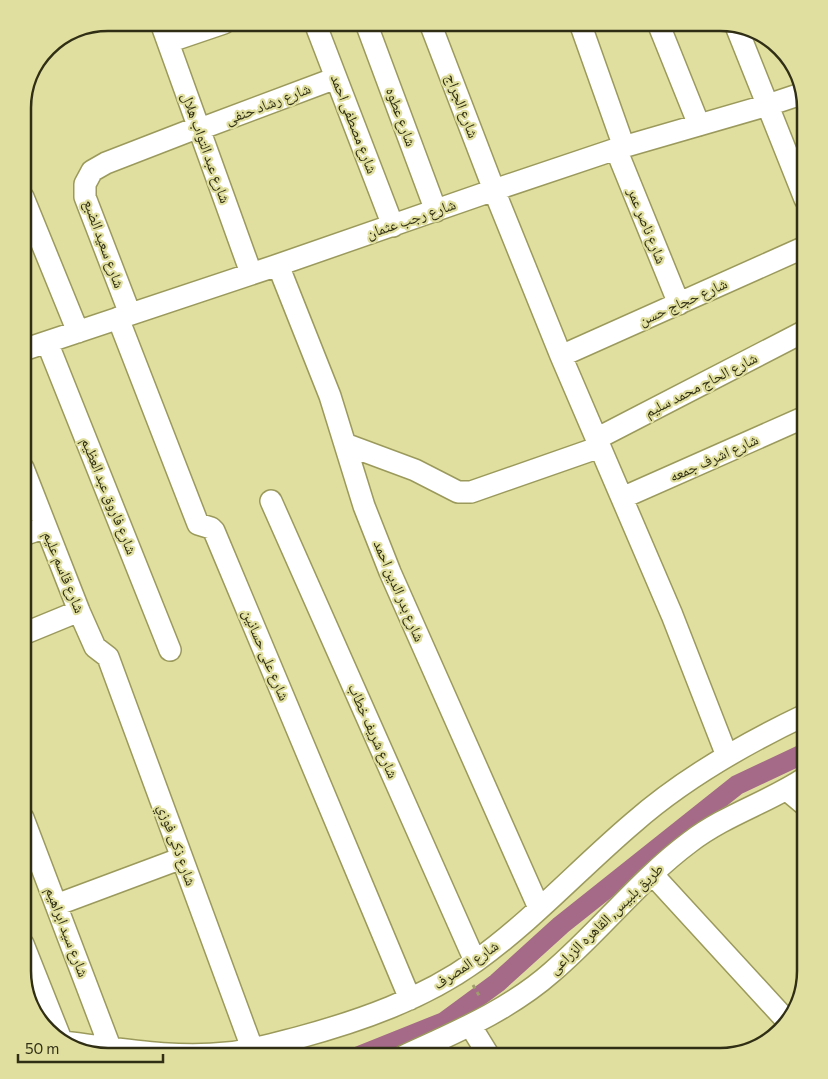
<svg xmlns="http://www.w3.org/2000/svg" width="828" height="1079" font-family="Commissioner,'Noto Naskh Arabic',sans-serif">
	<rect width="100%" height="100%" fill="#e0df9f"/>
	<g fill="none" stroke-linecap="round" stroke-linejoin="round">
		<path stroke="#a46a88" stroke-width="20" d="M359,1056L444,1022L497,983L561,925L737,785L805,753"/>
		<defs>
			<path id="minor" d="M161,23L251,273
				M315,23L393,226
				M366,23L436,211
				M430,23L494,190L561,356L672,615L727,756
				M580,23L624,147
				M658,23L699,125
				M736,26L805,199
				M168,42L224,23
				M200,129L336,78
				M616,149L679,304
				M23,197L78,332
				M278,265L330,396L364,506L390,572L539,908
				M130,314L85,197V184L92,171L106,163L199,127
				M118,318L198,524L211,528L214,531L410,999
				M47,342L170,650
				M23,350L278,265L494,190L616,149L768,105L801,94
				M561,356L805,247
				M596,439L805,331
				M345,444L415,470L458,492H471L600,447
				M23,468L79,611L95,647L108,657L252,1048
				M622,498L805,417
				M271,501L475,961
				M23,535L46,527
				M23,634L79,611
				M787,790L805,805
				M23,818L110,1047
				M653,875L787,1021
				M56,905L182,858
				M23,944L62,1042
				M470,1025L489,1056
				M62,1042C117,1048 171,1059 227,1053C250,1051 274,1044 297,1038C360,1021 423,999 476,961C533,920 580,868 633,823C684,778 744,744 805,715
				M404,1056C456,1032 509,1010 552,972C600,931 639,880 690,842C725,815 769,802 805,778"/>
		</defs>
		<use href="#minor" stroke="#9b9a5c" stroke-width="24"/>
		<path stroke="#9e9d6b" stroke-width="3" stroke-dasharray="4 4" stroke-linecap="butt" d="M473,985L480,997"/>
		<use href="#minor" stroke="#fff" stroke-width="21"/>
	</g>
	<g text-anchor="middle" stroke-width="4.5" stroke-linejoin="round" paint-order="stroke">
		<g font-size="15" fill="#302f15" stroke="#e0df9f">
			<text transform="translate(268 104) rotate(-21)" y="5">شارع رشاد حنفى</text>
			<text transform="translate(462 106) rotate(69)" y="5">شارع الجراج</text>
			<text transform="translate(401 117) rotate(70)" y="5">شارع عطوه</text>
			<text transform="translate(354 124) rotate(69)" y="5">شارع مصطفى احمد</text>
			<text transform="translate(206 148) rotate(70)" y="5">شارع عبد التواب هلال</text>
			<text transform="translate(411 219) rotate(-19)" y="5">شارع رجب عثمان</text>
			<text transform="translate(647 226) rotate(68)" y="5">شارع ناصر عمر</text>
			<text transform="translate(104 244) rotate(70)" y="5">شارع سعيد الضبع</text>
			<text transform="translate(683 302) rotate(-24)" y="5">شارع حجاج حسن</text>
			<text transform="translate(701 385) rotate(-27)" y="5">شارع الحاج محمد سليم</text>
			<text transform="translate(714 458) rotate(-24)" y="5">شارع اشرف جمعه</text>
			<text transform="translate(109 496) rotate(68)" y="5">شارع فاروق عبد العظيم</text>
			<text transform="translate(64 572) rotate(68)" y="5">شارع قاسم عليم</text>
			<text transform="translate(399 591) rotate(67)" y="5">شارع بدر الدين احمد</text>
			<text transform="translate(266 655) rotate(67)" y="5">شارع على حسانين</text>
			<text transform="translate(373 731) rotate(66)" y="5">شارع شريف خطاب</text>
			<text transform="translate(177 845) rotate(70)" y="5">شارع ذكى فوزي</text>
			<text transform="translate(606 919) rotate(-44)" y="5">طريق بلبيس, القاهره الزراعى</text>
			<text transform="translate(67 932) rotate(69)" y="5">شارع سيد ابراهيم</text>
			<text transform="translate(466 965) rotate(-34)" y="5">شارع المصرف</text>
		</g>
	</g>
	<path d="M0 0H828V1079H0ZM108 31H720A77 77 0 0 1 797 108V971A77 77 0 0 1 720 1048H108A77 77 0 0 1 31 971V108A77 77 0 0 1 108 31Z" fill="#e0df9f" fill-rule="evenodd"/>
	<path fill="none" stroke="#302f15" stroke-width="2.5" d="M108 31H720A77 77 0 0 1 797 108V971A77 77 0 0 1 720 1048H108A77 77 0 0 1 31 971V108A77 77 0 0 1 108 31Z"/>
	<path d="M18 1054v8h145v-8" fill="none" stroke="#302f15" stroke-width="2.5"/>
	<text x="25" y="1054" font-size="15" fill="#302f15" stroke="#e0df9f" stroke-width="4" paint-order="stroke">50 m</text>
</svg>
